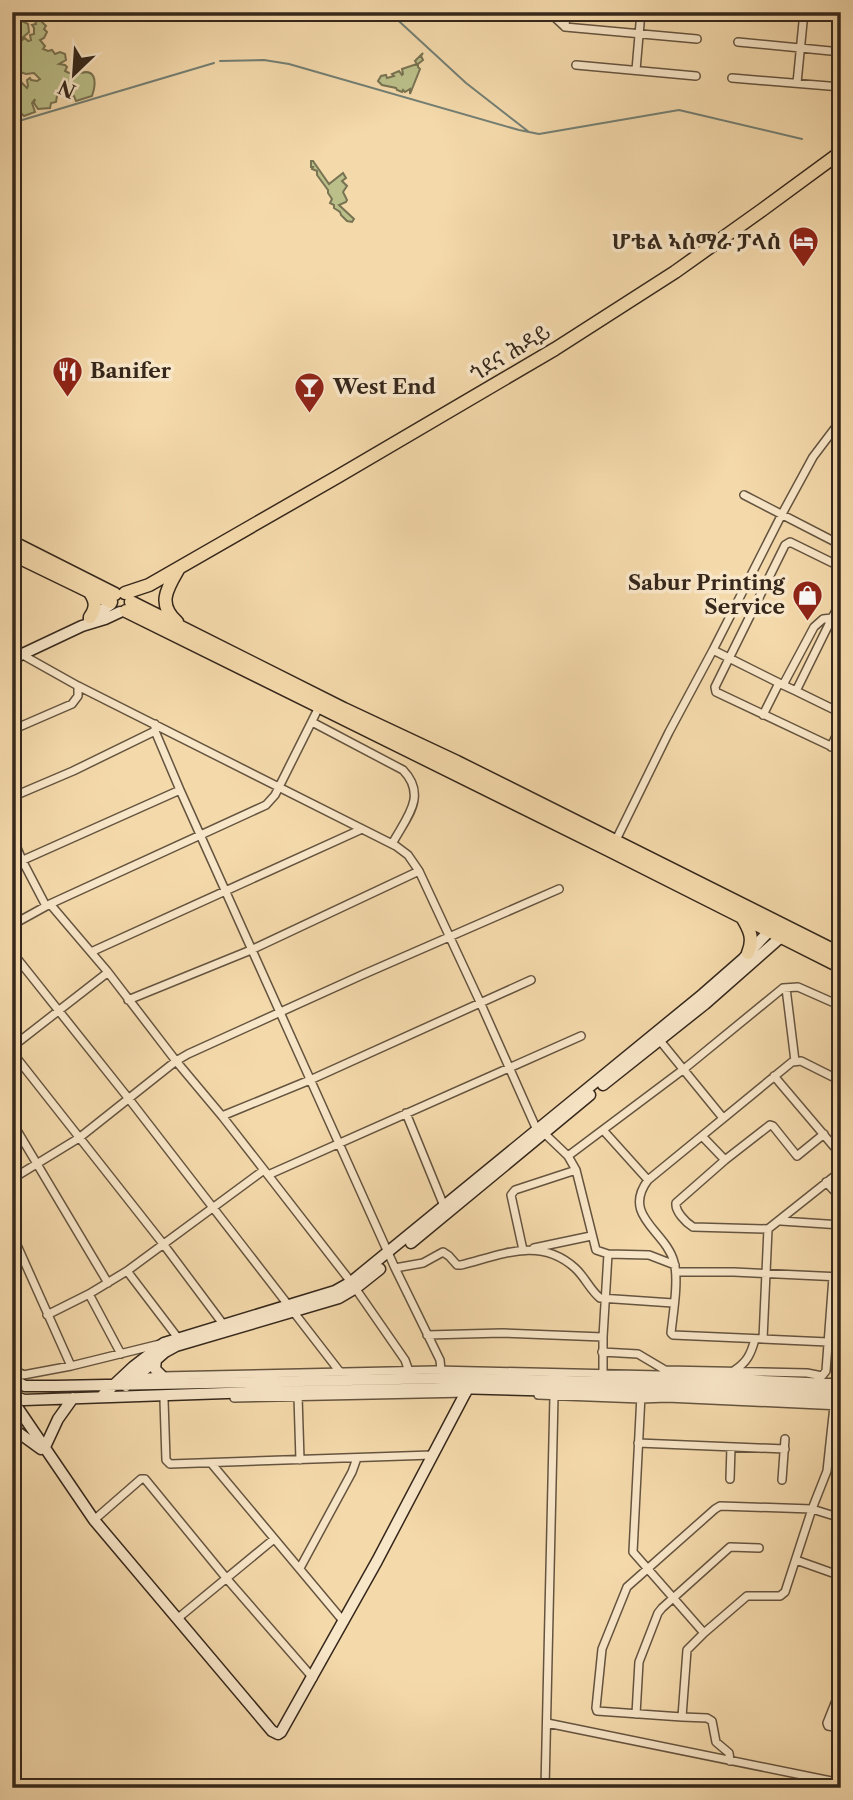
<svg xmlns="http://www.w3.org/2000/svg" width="853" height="1800" font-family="'Libre Caslon Text','Noto Serif Ethiopic',serif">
	<rect width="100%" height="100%" fill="#f4d9ab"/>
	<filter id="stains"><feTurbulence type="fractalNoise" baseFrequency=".00286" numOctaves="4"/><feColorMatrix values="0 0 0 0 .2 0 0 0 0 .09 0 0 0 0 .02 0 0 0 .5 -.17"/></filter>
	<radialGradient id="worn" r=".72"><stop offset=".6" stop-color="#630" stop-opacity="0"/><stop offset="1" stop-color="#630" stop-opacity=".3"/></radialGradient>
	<path fill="#bbbf89" stroke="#787352" stroke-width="2" d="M12,12L27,13L22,21L28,24L29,32L21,39V41L25,38L28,41L31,40L30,35L34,34V28L32,25L36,24L35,20H40L46,26L44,29L47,32L44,38L40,40L45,46L43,49L48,51L52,50L55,54L60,52L65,54L66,60L59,64L65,65L67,67L65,71L69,73L75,72L77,74C96,67 97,81 92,96L76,101L74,96L67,99L60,92L57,96L56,102L51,103L50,108L38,109L34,103L35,99L32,103L35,112L24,116L22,114H19L20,117L12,119V87L17,89L21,82L27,88L28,86L27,80L30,78L31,80L37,81L40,79L34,73L26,74L20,72V80H18L17,84H14L12,82L14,70L12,69Z
		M423,53L421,56L423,60L418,64V67L420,69L410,94V89L405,92L403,90L402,92L397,90L396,88L382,85L378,81L381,76L386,75L387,78L394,76L392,74L399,71L402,75L403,74L402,69L417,64L415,61Z
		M311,161H313L329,184L343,173L346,178L342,181L347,186L343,192L347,200L346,202L339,205L354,219L352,222L347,221L341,215L340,212L334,208V205L330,203L332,199L328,193V190L317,175V171L312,169L313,167H311Z"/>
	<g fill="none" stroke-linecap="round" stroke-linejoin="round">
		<path stroke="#737f74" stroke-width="2" d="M389,12L466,83L529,132
			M220,61L264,60L289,64L519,130L539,134L679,110L802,139
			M12,123L214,63"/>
		<defs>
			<path id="street" d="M549,12L565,27L697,39
				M796,12L841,17
				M565,27L566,12
				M738,42L841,52
				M576,65L696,76
				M636,70L641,12
				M732,78L841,87
				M797,83L804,12
				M744,495L841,545
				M841,567L790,542L785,545L715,687L716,692L841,751
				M12,649L78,686L396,846L408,855L419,871L480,1002L537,1130
				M713,650L782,514L813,457L841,420
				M783,685L796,691L832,618
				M796,691L841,713
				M763,715L779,683
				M312,722L403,770C428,796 406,818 392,844
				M155,724V731L180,790L395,1268L440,1360L441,1370
				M12,730L72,704L78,696V686
				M831,747L841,725
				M12,797L73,771L155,731
				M12,836L22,860L46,906
				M614,844L669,732L713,650L783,685L814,627L823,619L832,618L841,601
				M12,865L180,790
				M50,904L107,971L176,1061L222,1116L268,1175L351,1282L405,1360L410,1374
				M12,925L50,904L266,805L275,795L319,707
				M12,952L129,1099L340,1372
				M91,952L362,829
				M786,988L795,1061
				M128,1000L251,950L419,871
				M657,1037L723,1118
				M12,1047L107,973
				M12,1052L164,1245L223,1324
				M774,1076L841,1155
				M406,1113L444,1206
				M222,1116L310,1080L531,980
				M12,1122L108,1283
				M603,1130L648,1180
				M545,1134L568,1156L576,1170L596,1250L608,1254L649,1255L675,1265
				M824,1134L797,1156L773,1126L770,1125L725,1160L676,1203C675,1211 685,1222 693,1227L768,1229L841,1171
				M702,1136L725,1160
				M568,1156L684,1069L783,988L798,987L841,1006
				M268,1175L581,1036
				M12,1179L79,1138L176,1061L188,1054L362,975L559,889
				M826,1182L841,1198
				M781,1221L841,1225
				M12,1234L71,1366
				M534,1248L591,1236
				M523,1250L511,1195L515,1190L576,1170
				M395,1268L423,1263L443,1252L449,1256L457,1265H461C501,1255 540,1236 575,1268C585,1277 590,1290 600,1298L673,1303
				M127,1271L178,1338
				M676,1272H734L841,1277
				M89,1294L121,1354
				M47,1315L89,1294L127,1271L264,1170
				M427,1335L502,1333L603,1337
				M763,1339L768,1229
				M828,1342L673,1335L671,1333C673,1314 679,1280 674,1262C666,1231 621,1216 648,1180L792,1062L801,1061L841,1081
				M602,1352L638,1354L665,1370L807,1373L822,1376L826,1371L833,1277
				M12,1360L17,1371L23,1375L71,1366L160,1344
				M735,1370C747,1362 751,1354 755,1339
				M137,1378L162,1376L435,1370L660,1375L841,1383
				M603,1378V1337L608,1254
				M538,1395L641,1399L667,1398L841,1406
				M641,1395L633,1552L704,1633L747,1596H780L785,1592L812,1509L827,1471L834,1406
				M298,1396L300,1460
				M234,1398L467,1393
				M164,1400L166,1460L170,1464L432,1455
				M638,1443L785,1449
				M211,1463L344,1622
				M730,1479L731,1447
				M782,1480L785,1439
				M94,1520L141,1479H145L227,1579L313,1678
				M796,1560L841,1576
				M300,1568L352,1472L357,1458
				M177,1619L274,1539
				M704,1633L687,1650L682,1717L597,1711L596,1708L602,1649L627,1587L715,1509L720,1506L812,1509L841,1518
				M841,1688L827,1723L828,1726L841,1728
				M636,1714L639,1662L658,1613L662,1608L730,1547L759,1548
				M682,1717L707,1718L712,1721L716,1742L729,1753L730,1761
				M547,1723L841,1783
				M545,1788L554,1396"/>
			<path id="secondary" d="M89,619L111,604
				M12,659L82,626L105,619L120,612
				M603,1085L705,1004L781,937
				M411,1243L590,1095
				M156,1359L155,1369L162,1376
				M19,1383L25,1386H56L446,1378L603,1382L641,1381L841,1390
				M126,1386L165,1352L176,1346L339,1298L356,1288L380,1269
				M101,1397L133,1367L164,1343L335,1291L351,1282L703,994L743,959L774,926
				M19,1398L24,1400L255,1392L454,1388L602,1392L641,1391L841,1400
				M13,1401L94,1520L272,1731L278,1734L281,1732L377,1561L468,1388
				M12,1428L41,1449
				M45,1447L58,1419L73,1398"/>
			<path id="primary" d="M12,542L115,594
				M12,554L111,602
				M88,590C96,600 97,607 90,617
				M125,593L149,585L337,477L555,349L675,272L762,210L841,152
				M131,602L344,709L457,762L841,954
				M126,611L611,851L841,967
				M177,622C156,604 168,587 179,568
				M742,917C750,930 754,939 748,953"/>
		</defs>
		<use href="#street" stroke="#65543f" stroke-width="10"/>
		<use href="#secondary" stroke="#35271b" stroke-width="13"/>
		<use href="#primary" stroke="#35271b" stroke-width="15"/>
		<use href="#street" stroke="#f8e6c8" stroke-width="7"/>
		<use href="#secondary" stroke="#f8e6c8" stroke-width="10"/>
		<use href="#primary" stroke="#f4d9ab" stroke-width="12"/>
	</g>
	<defs>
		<symbol id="hotel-pin" viewBox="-11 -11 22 30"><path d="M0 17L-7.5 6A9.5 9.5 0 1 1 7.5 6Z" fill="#8f2418" stroke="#f8e6c8"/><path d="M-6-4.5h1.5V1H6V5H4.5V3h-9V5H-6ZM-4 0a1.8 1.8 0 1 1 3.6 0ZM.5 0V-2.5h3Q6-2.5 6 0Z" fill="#fff"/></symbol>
		<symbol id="restaurant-pin" viewBox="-11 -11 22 30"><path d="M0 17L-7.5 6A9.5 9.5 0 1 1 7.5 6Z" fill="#8f2418" stroke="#f8e6c8"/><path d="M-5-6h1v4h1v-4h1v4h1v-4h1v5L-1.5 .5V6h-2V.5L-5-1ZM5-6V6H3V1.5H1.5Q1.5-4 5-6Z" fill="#fff"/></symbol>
		<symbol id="bar-pin" viewBox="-11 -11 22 30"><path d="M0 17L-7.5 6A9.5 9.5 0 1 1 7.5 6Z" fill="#8f2418" stroke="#f8e6c8"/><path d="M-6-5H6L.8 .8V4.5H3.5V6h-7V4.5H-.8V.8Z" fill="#fff"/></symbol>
		<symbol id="shop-pin" viewBox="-11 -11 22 30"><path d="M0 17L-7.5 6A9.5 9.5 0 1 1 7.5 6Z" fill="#8f2418" stroke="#f8e6c8"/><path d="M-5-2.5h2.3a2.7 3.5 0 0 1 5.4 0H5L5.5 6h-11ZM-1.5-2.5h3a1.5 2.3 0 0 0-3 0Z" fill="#fff"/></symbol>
	</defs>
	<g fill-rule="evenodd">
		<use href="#hotel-pin" x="786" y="224" width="35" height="47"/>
		<use href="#restaurant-pin" x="50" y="354" width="35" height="47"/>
		<use href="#bar-pin" x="292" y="370" width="35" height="47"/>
		<use href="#shop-pin" x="790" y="578" width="35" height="47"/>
	</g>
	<g text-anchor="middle" stroke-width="7" stroke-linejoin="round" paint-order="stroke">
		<g font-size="21" font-weight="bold" fill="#35271b" stroke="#f8e6c8" text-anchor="end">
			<text x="781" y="249">ሆቴል ኣስማራ ፓላስ</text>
			<text x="90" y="378" text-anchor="start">Banifer</text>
			<text x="333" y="394" text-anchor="start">West End</text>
			<text x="785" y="590">Sabur Printing<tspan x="785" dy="24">Service</tspan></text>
		</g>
		<g font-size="21" fill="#35271b" stroke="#f8e6c8">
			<text transform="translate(510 353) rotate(-31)" y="7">ጎደና ሕዳይ</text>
		</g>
	</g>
	<rect width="853" height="1800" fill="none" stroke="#f4d9ab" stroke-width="42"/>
	<rect x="14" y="14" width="825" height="1772" fill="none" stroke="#35271b" stroke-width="3.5"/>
	<rect x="21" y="21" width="811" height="1758" fill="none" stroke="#35271b" stroke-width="2"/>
	<g transform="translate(74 74) rotate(205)" stroke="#f8e6c8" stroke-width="5" paint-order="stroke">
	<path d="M0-5L12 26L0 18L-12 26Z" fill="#35271b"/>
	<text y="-10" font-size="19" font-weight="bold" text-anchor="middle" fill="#35271b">N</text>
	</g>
	<rect width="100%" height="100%" filter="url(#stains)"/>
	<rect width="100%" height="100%" fill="url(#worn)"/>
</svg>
